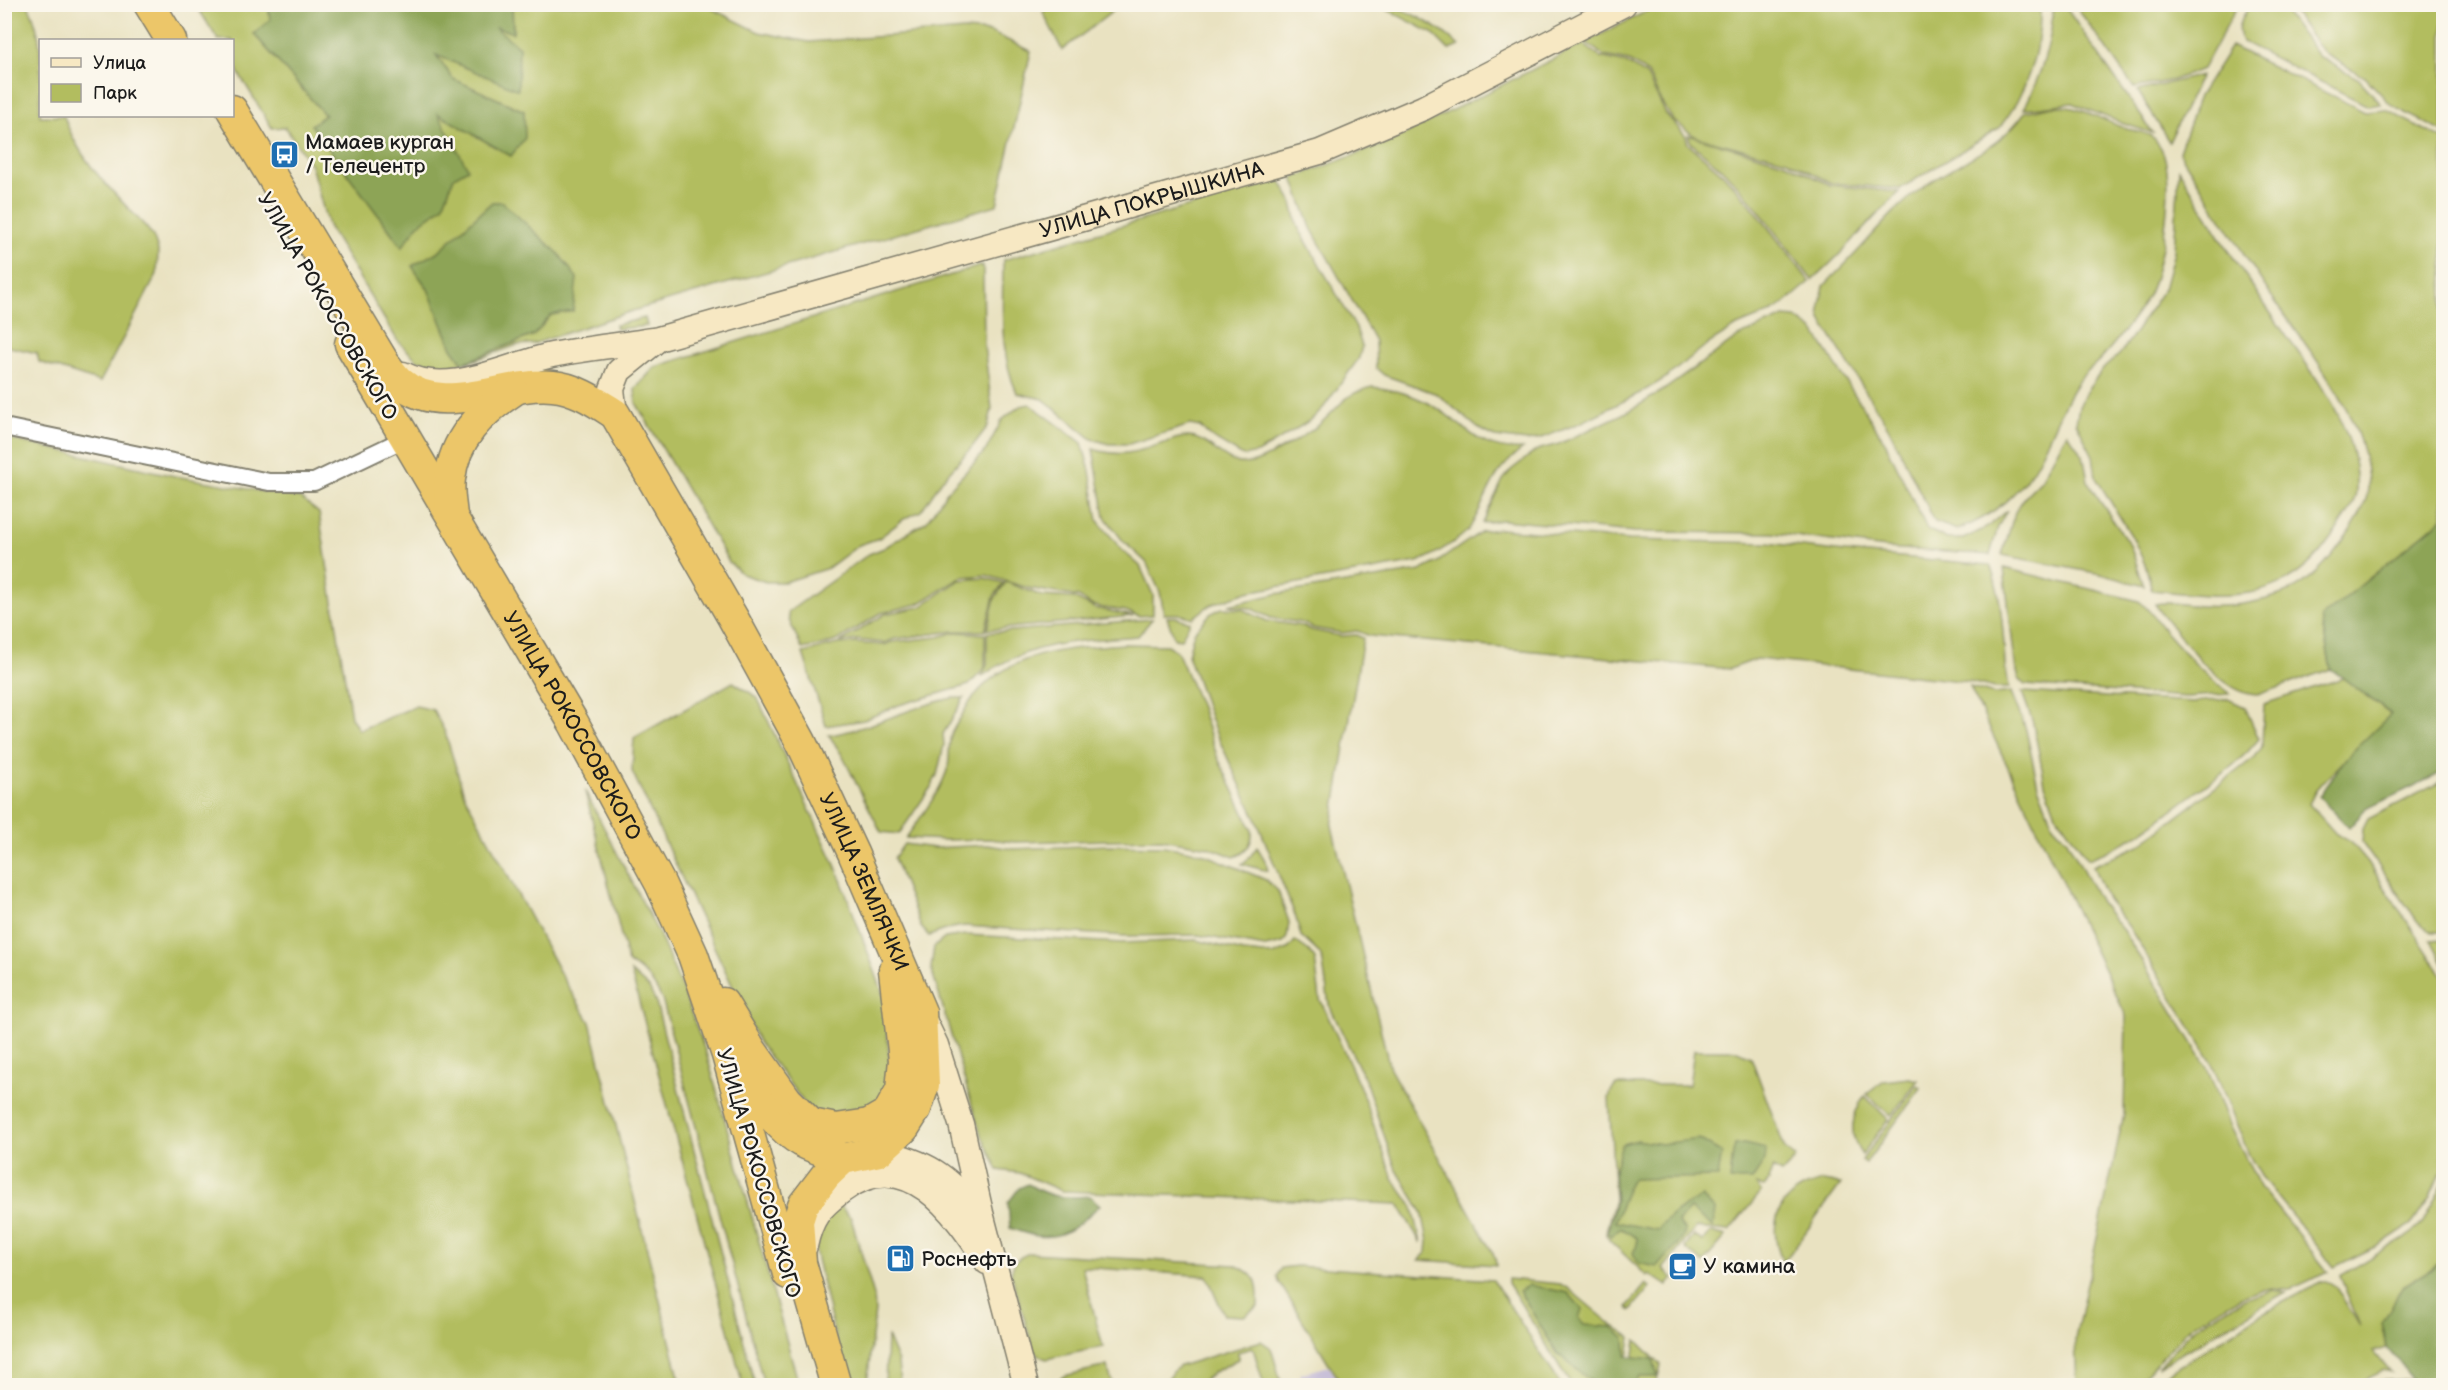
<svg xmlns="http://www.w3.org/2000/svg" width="2448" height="1390" font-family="'Balsamiq Sans',sans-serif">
	<rect width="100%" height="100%" fill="#fbf7ec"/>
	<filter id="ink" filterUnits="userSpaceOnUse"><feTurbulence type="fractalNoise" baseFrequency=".0167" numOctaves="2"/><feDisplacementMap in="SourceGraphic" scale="12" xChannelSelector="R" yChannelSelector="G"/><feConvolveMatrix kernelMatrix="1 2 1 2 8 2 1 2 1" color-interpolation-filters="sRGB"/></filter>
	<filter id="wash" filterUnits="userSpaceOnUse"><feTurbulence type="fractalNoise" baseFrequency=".008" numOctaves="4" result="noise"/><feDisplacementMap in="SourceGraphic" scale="24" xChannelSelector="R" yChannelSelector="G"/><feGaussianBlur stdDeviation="1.35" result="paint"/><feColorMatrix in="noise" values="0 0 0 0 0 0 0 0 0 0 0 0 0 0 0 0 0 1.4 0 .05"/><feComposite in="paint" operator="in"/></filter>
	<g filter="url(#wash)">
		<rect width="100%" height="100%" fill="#e9e2c1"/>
		<path fill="#c8bfd8" d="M1329,1366L1340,1385H1304L1300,1374Z"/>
		<path fill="#b2bd5f" stroke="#676c3e" stroke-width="1.5" fill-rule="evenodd" d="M5,4L28,5C46,39 40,78 40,116H64C78,161 115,193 146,227L153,236L158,250L157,274L100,382L39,362L37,353L5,346Z
			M1661,4L2040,5C2042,46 2026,96 1999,128L1900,189L1831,183L1787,160L1696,137L1674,121L1662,103L1648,73L1629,61L1604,56L1586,42Z
			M196,5H268L271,20L254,34L325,115L312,125L402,247L419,224L443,206L454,177L437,113L511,156L524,111L453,79L436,54L494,26L513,33L512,5H709L714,10L759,32L809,42L965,30L990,32L1031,51L997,205L629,312L533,344L517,345L470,362L444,367L417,360L397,340L328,226L311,165L285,127L272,128L233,64L232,40H218ZM492,202H502L521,220L573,311L551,315L534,335L463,363L452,348L428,289L412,266L439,251Z
			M1052,5V4L1121,5L1062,50L1043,12Z
			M1378,5C1401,4 1443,29 1459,46L1449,50L1432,33Z
			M2053,5H2064L2153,133L2124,124L2072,103L2024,109C2040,76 2053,42 2053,5Z
			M2075,5H2238L2203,69L2173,80L2134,88Z
			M2250,5H2280L2318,56L2359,79L2381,104L2368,106L2243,42C2232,28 2243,18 2250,5Z
			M2289,5H2443V132L2392,106L2365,77L2327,55L2316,44Z
			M1583,44L1600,57L1627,63L1647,76L1666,114L1686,136L1688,144L1723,174L1751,205L1810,282L1784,304L1769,313L1737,326L1705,346L1664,379L1642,392L1580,423L1542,438L1527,441L1495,437L1478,428L1437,394L1384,375L1376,368L1375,341L1311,228L1293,178L1389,142Z
			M2231,46L2365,112L2386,110L2443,139V518L2321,618L2331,669L2258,695C2221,695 2176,632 2155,604C2171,601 2184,605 2200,606C2227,608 2259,603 2285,593C2306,585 2323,567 2336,550C2350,531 2370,506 2368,481C2364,412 2307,349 2270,294C2239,247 2209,199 2179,152L2199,96Z
			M2201,75L2169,142L2138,91Z
			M2054,106C2083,106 2100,120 2127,129C2134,131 2143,132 2149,135C2153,137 2159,144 2161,148C2177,175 2162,273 2146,299C2135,318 2120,337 2105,354C2096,365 2085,371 2077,383C2061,406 2053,432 2040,457C2023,491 1993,517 1957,530L1935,522L1888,427L1824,325L1820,317V305L1824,286C1833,276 1844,266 1853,256C1875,233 1893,210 1918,191C1957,161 1996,153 2025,112Z
			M1688,135L1786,163L1830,185L1900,192C1869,220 1845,253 1812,280L1753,203L1724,171L1691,143Z
			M2179,169C2199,203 2219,237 2241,269C2256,292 2271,314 2287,337C2319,381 2360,433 2356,491C2355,508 2335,532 2325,546C2280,607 2218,597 2152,590L2146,567L2134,540L2096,478L2093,456L2076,422L2079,407L2086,392L2104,368L2121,353L2164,289L2174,252Z
			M1280,180L1291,199L1298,227L1356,328L1362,346L1359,358L1324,407L1312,419L1279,440L1257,453L1243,456L1211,437L1200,427L1190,425L1129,444H1109L1092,439L1043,399L1017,393C998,351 1003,305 1003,260Z
			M983,265L984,346L992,409L988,426L972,447L942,480L921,511L904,519L879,538L859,545L828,568L785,582H766L742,574L729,562L636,403L635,389L655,367Z
			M1784,317L1796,318L1814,331L1885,442L1927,529L1947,539H1963L1986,528L2007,510L1998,527L1990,555L1886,548L1773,533L1635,532L1502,520L1482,523L1503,480L1511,470L1537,450L1559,444L1631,410L1665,389L1738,337Z
			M645,318L647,326L616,329L615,325Z
			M1373,387C1392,389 1410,394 1426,402C1465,421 1474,452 1523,449C1490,473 1490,493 1471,526C1465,537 1430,558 1417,562L1247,592L1210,605L1193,618L1178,614H1164L1160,592L1146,562L1123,541L1105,517L1093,449C1122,458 1136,452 1164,443C1171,441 1178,437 1186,437C1209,435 1223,468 1251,463C1264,461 1312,432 1322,422C1342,404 1345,393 1373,387Z
			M1030,404L1082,443L1090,471L1098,521L1122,550L1140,566L1153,595V615L1138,616L1126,611L1104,608L1091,605L1079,597L1028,588L986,575L962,577L918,604L881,613L838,640L824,645L802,649L789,620L788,612L869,554L884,548L927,521L946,493L986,450L1002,420L1020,406Z
			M2067,433L2083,455L2088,481L2093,491L2130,545L2144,586L2101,574L2002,555L2015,512L2027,494L2041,480Z
			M5,438L175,476L300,498L319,513L351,717L359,730L416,706L433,710L445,732L464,794L564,980L590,1022L681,1385H5Z
			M1500,529L1628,540L1768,543L1845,552L1990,565C2000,590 2002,619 2004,645C2005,661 2004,674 2010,688H1995L1970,682L1757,659L1730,669L1370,636L1357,631L1342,633L1313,628L1303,623L1271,618L1250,608L1229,605L1276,594L1420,571L1436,563L1482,531Z
			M2004,568L2139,601C2151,610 2158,624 2169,636C2188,658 2207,676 2230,694L2186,697L2026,685L2019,679L2015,664Z
			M985,578L1004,583L994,596L985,631H954L894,639L884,643L858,640L840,642L885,614L920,607L960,580Z
			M1006,582L1042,596L1074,598L1094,608L1133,616L987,630L995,598Z
			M1222,608L1242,609L1267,621L1302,626L1311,630L1341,636L1356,635L1363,638L1332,826L1390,1069L1495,1257L1496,1265L1419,1260L1427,1252L1428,1241L1422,1212L1395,1167L1365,1080L1329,1005L1323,963L1320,954L1301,936L1295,915L1256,819L1215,731L1188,655L1194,632L1210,614Z
			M1176,617L1190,622L1181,639L1174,638L1167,617Z
			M1152,619L1138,636C1082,640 1027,642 981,677L987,665V633Z
			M955,632L985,634V668L969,685L899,705L864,720L826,726L803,653L837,644L856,643L884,645L892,642L938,637Z
			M1124,644L1167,645L1177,651L1201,707L1217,756L1252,830C1253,842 1247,853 1234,857L1209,847L1161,839L1015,842L989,839L946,840L906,838C921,816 941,792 948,767C950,757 948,745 951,735C953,728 959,721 962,715C995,652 1061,649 1124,644Z
			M2343,678L2391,715L2317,788L2309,804L2336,834L2351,842L2368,862L2443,976V1170L2440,1173L2429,1199L2413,1223L2381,1244L2334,1267L2261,1176L2249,1155L2211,1061L2129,927L2107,899L2093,866L2141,844L2255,757L2262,747L2264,704Z
			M733,682L757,697L837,869L885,999L891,1085L878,1108L844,1119L811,1112L759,1043L632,771L634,738Z
			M1970,687L1994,694L2011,692L2026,730L2038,786L2053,825L2067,840L2100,902L2124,932L2207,1067L2230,1127L2260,1187L2328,1272L2291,1289L2272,1288L2258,1291L2241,1297L2193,1324L2136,1385H2077L2075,1339L2124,1114L2126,1016Z
			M2022,692L2194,702L2228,699L2245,707L2259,739C2239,764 2221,774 2195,793C2158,820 2133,843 2088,859L2056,814L2045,784L2033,723Z
			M953,698H964L943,734L944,745L937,775L931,787L899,834L881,832L842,755L829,735C872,729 910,706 953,698Z
			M2443,781V932H2432L2418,922L2362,842L2363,829L2368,819Z
			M585,791L660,936L683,991L707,1056L799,1385H764L663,1002C655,984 646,971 628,963Z
			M904,844L935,848L987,845L1013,849L1109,845L1164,846L1202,853L1266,880L1278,891L1289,922L1287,937L1283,943L1265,947L1198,935L1126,936L964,926L951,928L929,936L921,927L894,858Z
			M1257,847L1266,862L1268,871L1242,864L1249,858Z
			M965,935L1123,943L1197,940L1243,952L1273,955L1288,949L1295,941L1309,951L1315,959L1320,999L1360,1087L1393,1179L1413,1207L1421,1243L1398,1204L1062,1191L1020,1173L998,1170L980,1132L931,968L934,947L945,938Z
			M2443,939H2444L2443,963L2431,940Z
			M631,972L649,988L656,1003L755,1385H743Z
			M1694,1050H1735L1751,1057L1785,1149L1796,1158L1782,1173L1773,1168L1768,1180L1769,1181L1764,1187L1756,1185L1761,1192L1729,1231L1696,1228L1663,1269L1673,1278L1667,1286L1649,1274L1647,1276L1610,1241L1606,1235L1607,1227L1615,1200L1609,1098L1611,1091L1616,1085H1689Z
			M1909,1078L1918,1080L1891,1116L1867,1094L1884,1081Z
			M1917,1085L1921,1088L1866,1163L1862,1160Z
			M1865,1096L1888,1119L1862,1155C1848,1136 1851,1114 1865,1096Z
			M1823,1181L1841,1184L1783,1263C1765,1222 1779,1191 1823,1181Z
			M2443,1183V1262L2403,1286L2383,1323L2387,1347L2373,1351L2391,1373L2383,1371L2354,1385L2148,1386L2259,1315L2322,1282H2329L2335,1286L2360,1326L2340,1276L2411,1234L2422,1224Z
			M833,1207H841L851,1218L874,1296L875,1310L867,1385H846L815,1250L820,1221Z
			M1712,1232L1726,1236L1703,1263L1685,1248L1694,1235L1702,1241Z
			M1030,1253L1235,1265C1257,1275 1259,1282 1258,1306L1244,1316L1224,1315L1207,1276L1082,1267L1103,1347L1046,1359L1038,1355L1033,1348L1011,1274C1013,1262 1018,1257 1030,1253Z
			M1297,1266L1493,1280L1561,1385H1342L1279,1282L1277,1276L1281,1268Z
			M1508,1279L1560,1284L1569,1289L1612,1325L1631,1337L1624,1385H1571L1508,1283Z
			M1646,1284L1650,1287L1631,1310L1627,1307Z
			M2272,1290L2286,1292L2158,1367L2196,1326L2242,1300Z
			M887,1336L898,1362L900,1385H885Z
			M1636,1340L1661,1365L1656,1385H1635L1630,1383Z
			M1261,1341L1271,1348L1282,1385H1264L1253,1348L1238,1352V1359L1214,1372L1198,1385H1164L1172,1372L1180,1366Z
			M1107,1366L1113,1385H1049L1064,1376Z
			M2412,1379L2443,1385H2371L2379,1381Z"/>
		<path fill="#8da456" stroke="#546039" stroke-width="1.5" d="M268,5H512L513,33L495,27L519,47L518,90L436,55L453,79L524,111L525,138L511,156L438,114L468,169L454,177L443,206L419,224L402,247L311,125L325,115L254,34L270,20Z
			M492,202H502L558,253L577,278L573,311L551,315L534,335L463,363L452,348L428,289L412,266L439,251Z
			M2443,518V772L2366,809L2349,828L2319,796L2346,758L2391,714L2331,669L2321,618Z
			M1699,1139L1722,1153L1718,1177L1633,1179L1629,1183L1615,1222L1658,1230C1670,1214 1683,1206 1702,1197L1715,1210L1713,1227L1690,1209L1678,1222L1685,1231L1683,1238L1657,1267L1638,1263L1633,1253L1637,1245V1238L1620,1228L1611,1236L1607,1233L1616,1201L1614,1172L1622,1144L1637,1140L1661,1144Z
			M1744,1144L1766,1149L1765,1160L1752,1180H1730C1732,1168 1731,1157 1735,1145Z
			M1028,1184C1052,1199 1063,1198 1090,1196L1100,1205C1067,1236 1054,1245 1010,1228L1008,1203L1019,1188Z
			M2443,1262V1384L2412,1379L2387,1347L2382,1323L2403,1286Z
			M1529,1285L1568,1293L1582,1309L1579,1318L1584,1325L1612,1327L1625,1338L1626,1356L1653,1359L1658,1377H1639L1635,1385L1594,1384L1557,1353L1519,1291Z"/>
	</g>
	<g filter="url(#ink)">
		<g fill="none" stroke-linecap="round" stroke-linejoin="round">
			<defs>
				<path id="street" d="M4,427L269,482H314L404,439"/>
				<g id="secondary">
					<path id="s1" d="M403,374C449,398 506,365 552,355C587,348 623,345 658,339L1320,152L1423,108L1624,4"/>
					<path d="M615,414L612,389L619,371L656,341"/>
					<path d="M924,1020L936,1045L961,1124L981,1213L1026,1386"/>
					<path d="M879,1151C929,1163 944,1174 979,1212"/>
					<path d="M805,1246C811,1218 819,1208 842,1191C908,1142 955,1214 987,1262"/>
				</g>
				<g id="highway">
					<path d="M149,4L171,40"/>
					<path id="s2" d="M232,110L385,364C390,370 394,377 400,382C442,419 504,381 553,386C576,388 596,402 615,414L733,618L801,742L853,853L921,1012L924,1085L916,1109L904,1128L879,1151L843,1159L826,1175L803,1205L798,1221L801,1263L836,1386"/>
					<path id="s3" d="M350,344L573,722L660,883L693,955L727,1055L788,1274"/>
					<path d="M452,516C451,504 448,491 450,479C454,439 481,412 513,391"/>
					<path d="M723,1003L752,1051L787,1100L811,1124L836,1129L869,1124L888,1113L901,1090L904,1060L894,970"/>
					<path d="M738,1070C755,1095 776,1128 804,1143C816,1149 830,1153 843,1159"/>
				</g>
			</defs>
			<use href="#street" stroke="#827f6e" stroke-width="20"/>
			<use href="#secondary" stroke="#827f6e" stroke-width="27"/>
			<use href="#highway" stroke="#827f6e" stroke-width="33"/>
			<use href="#street" stroke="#fff" stroke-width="16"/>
			<use href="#secondary" stroke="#f7e8c3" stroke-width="24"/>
			<use href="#highway" stroke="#ecc669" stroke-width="30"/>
		</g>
	</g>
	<defs>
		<symbol id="bus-square" viewBox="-11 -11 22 22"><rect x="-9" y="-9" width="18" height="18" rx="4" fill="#1f6fb2" stroke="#fbf7ec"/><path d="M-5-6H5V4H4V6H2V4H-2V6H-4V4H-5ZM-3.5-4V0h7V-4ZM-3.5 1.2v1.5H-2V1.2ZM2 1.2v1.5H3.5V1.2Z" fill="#fff"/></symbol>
		<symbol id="fuel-square" viewBox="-11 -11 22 22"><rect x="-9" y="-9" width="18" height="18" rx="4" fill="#1f6fb2" stroke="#fbf7ec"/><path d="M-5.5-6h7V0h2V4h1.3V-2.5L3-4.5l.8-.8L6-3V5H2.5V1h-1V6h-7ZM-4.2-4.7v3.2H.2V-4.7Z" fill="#fff"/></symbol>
		<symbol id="cafe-square" viewBox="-11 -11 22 22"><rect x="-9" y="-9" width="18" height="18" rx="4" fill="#1f6fb2" stroke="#fbf7ec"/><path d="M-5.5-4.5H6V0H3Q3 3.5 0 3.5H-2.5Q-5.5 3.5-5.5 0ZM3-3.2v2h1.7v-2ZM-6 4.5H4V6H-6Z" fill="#fff"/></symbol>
	</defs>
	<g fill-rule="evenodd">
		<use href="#bus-square" x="268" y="138" width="33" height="33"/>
		<use href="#fuel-square" x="884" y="1242" width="33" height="33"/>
		<use href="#cafe-square" x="1666" y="1250" width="33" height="33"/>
	</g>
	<g text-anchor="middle" stroke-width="5" stroke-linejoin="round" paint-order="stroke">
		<g font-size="21" fill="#1c1c1c" stroke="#fbf7ec" text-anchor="start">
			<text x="305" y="149">Мамаев курган<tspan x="305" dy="24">/ Телецентр</tspan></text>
			<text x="921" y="1266">Роснефть</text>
			<text x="1703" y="1273">У камина</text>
		</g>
		<g font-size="21" fill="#1c1c1c" stroke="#fbf7ec">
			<text dy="7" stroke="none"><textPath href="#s1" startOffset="774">УЛИЦА ПОКРЫШКИНА</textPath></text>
			<text transform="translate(328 306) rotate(60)" y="7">УЛИЦА РОКОССОВСКОГО</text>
			<text dy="7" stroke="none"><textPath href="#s3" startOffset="442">УЛИЦА РОКОССОВСКОГО</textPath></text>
			<text dy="7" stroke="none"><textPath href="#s2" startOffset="1077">УЛИЦА ЗЕМЛЯЧКИ</textPath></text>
			<text transform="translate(759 1173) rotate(74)" y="7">УЛИЦА РОКОССОВСКОГО</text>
		</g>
	</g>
	<rect width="2448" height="1390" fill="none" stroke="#fbf7ec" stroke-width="24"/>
	<rect x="39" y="39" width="195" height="78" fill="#fbf7ec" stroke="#a29f99" stroke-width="1.5"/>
	<rect x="51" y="58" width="30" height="9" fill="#f7e8c3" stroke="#a29f99" stroke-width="1.5"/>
	<text x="93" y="69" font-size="18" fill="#1c1c1c">Улица</text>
	<rect x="51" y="84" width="30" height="18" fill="#b2bd5f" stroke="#a29f99" stroke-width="1.5"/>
	<text x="93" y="99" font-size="18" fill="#1c1c1c">Парк</text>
</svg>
